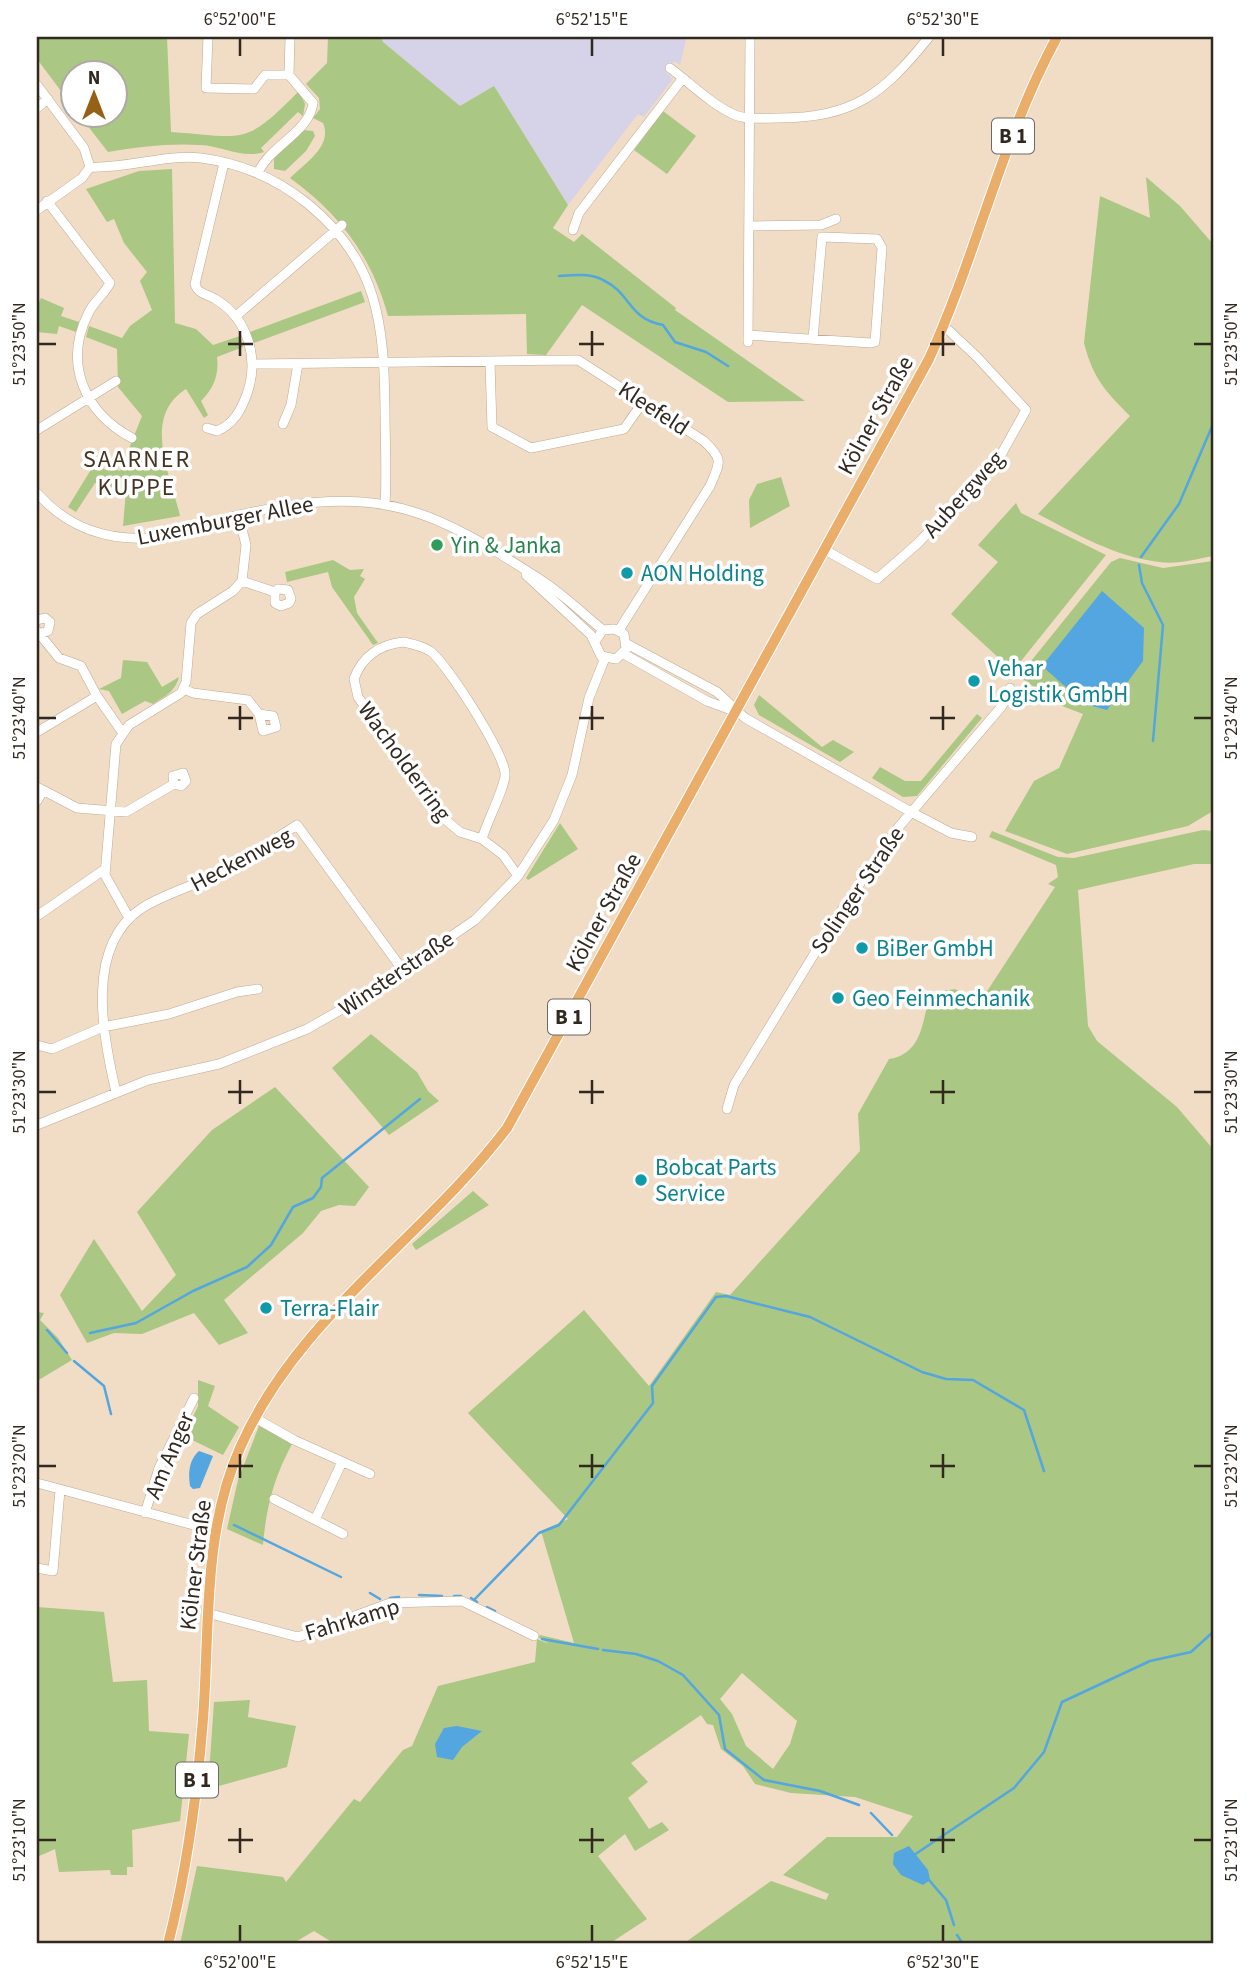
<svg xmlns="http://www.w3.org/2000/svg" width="1250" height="1981" font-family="'Source Sans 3',sans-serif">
	<rect width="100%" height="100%" fill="#f1dcc5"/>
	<path fill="#d6d2e8" d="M381,37H684L686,40L680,65L674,61L666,72L673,79L644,117L638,114L568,205L494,87L460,107L383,42Z"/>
	<path fill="#aac783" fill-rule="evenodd" d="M37,37H167L171,132C245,137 244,147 299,91L305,104L303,116L298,112L261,148L264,152C243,159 222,146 200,145C169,143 138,147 108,152L80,116H116V74H74L73,107L37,59Z
		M328,37H381L383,42L460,106L494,86L568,205L553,228L574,242L582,234L676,308L675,310L805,401L728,402L582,305L546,355L527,354L526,314L388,316C372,257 339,213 290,178C305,163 333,146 323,123L313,118L320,109L319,98L306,84L327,63Z
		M663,111L696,136L667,174L634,150Z
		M302,130L313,131L315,136L306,151L285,171L274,169V157Z
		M172,169L175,323L196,329L213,345L240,336L243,347L217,357C219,375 214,388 201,401L208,415L204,418L186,389C141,417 171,476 180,516L123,526L126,491L95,483L76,512L68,507L92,468L96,470L98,466L106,470L109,467L120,471L142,416L118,387L117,349L86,337L89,326L122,338L130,326L152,310L140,281L147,272L124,243L114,219L107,222L86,189L139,171Z
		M1146,177L1180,206L1213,244V556C1196,559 1177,565 1159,562C1116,557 1076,534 1038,514L1130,416C1105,391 1093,378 1084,343L1100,196L1150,218Z
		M361,291L365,302L254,343L250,332Z
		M41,298L64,308L61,316L79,322L76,332L59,326L57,334L37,332V306Z
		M781,477L790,506L750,528L749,500L757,484Z
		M1016,503L1021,513L1106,555L1013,671L951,614L998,562L978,545Z
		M1120,558L1163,568L1213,561V811L1188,826L1067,854L1005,831L1034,781L1059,768L1083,714L1057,704L1019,676L1111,562Z
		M333,560L350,570L364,569L360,576L365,579L354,597L357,613L378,643L373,645L332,587L328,572L287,582L285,572Z
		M123,660L147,662L162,687L179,677C175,692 165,696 153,704L145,701L122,714L109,691L99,689L121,678Z
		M759,695L822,747L833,740L854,752L840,762L759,715L754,705Z
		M977,714L982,718L917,796L903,797L872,778L880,767L905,781H921Z
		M560,823L578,849L528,880L526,878Z
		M1203,830L1213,831V864H1194L1078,890L1088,1026L1097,1041L1177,1107L1213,1149V1944H683L771,1881L826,1900L829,1894L783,1875L827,1837H897L913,1816L855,1797L791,1793L755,1784L743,1766L721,1749L713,1725L707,1724L701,1715L631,1763L648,1782L628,1798L649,1829L662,1822L669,1830L635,1851L625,1834L598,1856L647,1919L609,1944H335L314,1931L292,1944H180L197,1866L283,1877L286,1882L354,1799L360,1802L403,1750L412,1746L438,1686L535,1662L537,1639L549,1644L538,1637L540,1635L574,1643L541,1531L568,1519L468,1413L584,1310L649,1386L716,1292L730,1295L860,1151L858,1114L889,1059C916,1055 921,1033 926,1011C927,1004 934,997 937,992L955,989L980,1002L1055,887L1048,884L1058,877L1056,865L989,837L992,831L1058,857L1074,858ZM742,1673L797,1721L790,1744L773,1769L746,1746L732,1714L720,1699Z
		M371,1034L417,1072L428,1091L439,1101L389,1135L332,1068Z
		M275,1087L369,1187L355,1206L339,1205L321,1211L303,1233L224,1300L248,1333L219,1345L194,1313L142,1334L114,1333L87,1343L60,1295L94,1239L142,1311L176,1275L137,1212L212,1130Z
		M473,1191L489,1205L416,1250L412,1244Z
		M37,1312L44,1313L40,1320L58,1338L72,1360L37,1381Z
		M198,1380L215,1386L208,1406L239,1427L223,1455L184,1436L198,1406Z
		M259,1426L292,1444C274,1477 266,1508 263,1545L227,1529L238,1480Z
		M37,1607L104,1612L113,1682L147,1680L149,1731L189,1734L180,1821L132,1830L133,1867H127V1875H111L110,1870L59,1872L55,1849L37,1857Z
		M250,1700L248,1717L296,1726L287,1767L208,1789L214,1702Z"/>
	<path fill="#53a6df" d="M1102,591L1144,628L1143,661L1107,710L1085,704L1042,666Z
		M199,1451L213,1456L200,1488L193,1489L190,1486C188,1473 189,1460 199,1451Z
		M457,1726L482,1731L462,1747L453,1760L437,1757L435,1744L444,1728Z
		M909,1846L928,1870L930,1880L923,1885L901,1875L893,1864L894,1853Z"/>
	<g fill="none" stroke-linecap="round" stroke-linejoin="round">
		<path stroke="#53a6df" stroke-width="2.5" d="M559,276C573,275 590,273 603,280C631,293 628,319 663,325L675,342L706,352L728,366
			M1141,557L1179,504L1213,424
			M1139,565L1142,583L1163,625L1153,741
			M47,1330L67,1353
			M90,1333L136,1323L193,1291L247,1267L271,1245L293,1207L313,1198L321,1187L322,1178L420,1099
			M74,1361L104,1386L111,1414
			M234,1525L341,1577
			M370,1593L380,1599
			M419,1595L442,1596
			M454,1596H461
			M390,1598L399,1597
			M471,1598L477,1602
			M474,1600L539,1533L559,1525L653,1403L652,1386L716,1297L726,1296L810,1317L922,1372L946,1379L973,1380L1024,1410L1044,1471
			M487,1607L495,1611
			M542,1639L598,1649
			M603,1650L636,1654L658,1661L683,1675L719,1715L725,1749L764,1780L820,1791L859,1805
			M871,1813L892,1835
			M914,1855L1014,1788L1044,1752L1062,1702L1150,1661L1191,1652L1213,1632
			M929,1880L946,1900L954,1925
			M957,1935L963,1944"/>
		<defs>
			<path id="minor" d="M208,37L206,88L254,89L265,75H289L313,103C310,132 269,146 258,173
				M670,68C690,83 712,105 735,115C747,120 764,118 777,118C854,118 883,94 929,37
				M289,75L290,37
				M37,85L84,148L90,167
				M37,108L48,99
				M90,167C127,169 163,154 201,158C240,163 277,179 308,204C378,261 384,324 385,409C385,441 387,473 385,505
				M47,201L110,283C104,295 93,302 88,314C63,364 85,413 132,438
				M37,210L82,178L90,167
				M751,226L821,225L836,219
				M573,230L579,213L683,78
				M236,316L342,225
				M748,335L871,343L875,342L882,248L877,239L822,237L813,339
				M748,342L750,37
				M490,363L492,427L531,448L624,429L643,402
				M253,364L578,360L704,441C724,460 720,462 710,486L619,630
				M283,424L291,405L298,364
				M207,428L217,431C234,424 241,410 247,394C259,359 249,319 215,299C207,294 198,294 195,284L224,163
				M37,430L116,381
				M37,493C68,528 106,541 152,538C232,517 322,487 404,509C453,522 499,553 541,580C563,594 583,614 603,630
				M825,550L877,579L917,544L997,462L1026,410L977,357L944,326
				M526,575L591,635L601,656L616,659L626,649L624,634L614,629L603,630L596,640
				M242,581L275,592L278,589L288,590L291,599L289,603L281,606L275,603V592
				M37,620L45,618L50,622L48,631L42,633
				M37,631L59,658L81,666L97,696
				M404,642C413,644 422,646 430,651C446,662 505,754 505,774C506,785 486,824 482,839L460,832L441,816L358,697L354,679C362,656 381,644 404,642Z
				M627,644L717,692L745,718L911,812L951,833L972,837
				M624,654L707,701L734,711
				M184,689L193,693L248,700L259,714L263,731L276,727L273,716L259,714
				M37,732L97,696L122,732
				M37,787L77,808L126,812L174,784L181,786L186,781L183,773L173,776L174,784
				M37,801L42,792
				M482,839L503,855L518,876
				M37,916L105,869
				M129,918L105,875L116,744L129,725L181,693L186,682L191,623L197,614L233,591L242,581L246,545L239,517
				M37,1045L52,1049L103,1027L169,1014L237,992L258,989
				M116,1092C103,1037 84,946 142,908C164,894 191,887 215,875C243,861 270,842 297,825L402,969
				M727,1109L734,1085L835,920L897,829L1002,706L1010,688
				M37,1125L148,1080L219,1064L307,1029L358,1000L475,920L518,876L554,820L572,775L589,698L605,658
				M255,1418L294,1440L370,1474
				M37,1483L216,1531
				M274,1499L343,1534
				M145,1513L159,1468L194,1398
				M315,1520L342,1462
				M37,1568L53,1571L60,1490
				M207,1613L298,1637L390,1603L462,1601L534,1636"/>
			<path id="major" d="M168,1944C187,1870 197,1795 203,1719C210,1628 202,1534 240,1448C297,1317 423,1239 507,1128L929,359C977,254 1002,138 1057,37"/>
		</defs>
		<use href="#minor" stroke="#bfab95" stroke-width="10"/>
		<use href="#major" stroke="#fff" stroke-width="12"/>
		<use href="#minor" stroke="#fff" stroke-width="9"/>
		<use href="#major" stroke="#ebad6a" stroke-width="10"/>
	</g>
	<path fill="none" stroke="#312920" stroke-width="2.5" d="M240,38V56M592,38V56M943,38V56M240,331V356M592,331V356M943,331V356M38,344H56M228,344H253M579,344H604M930,344H955M1194,344H1212M240,706V730M592,706V730M943,706V730M38,718H56M228,718H253M579,718H604M930,718H955M1194,718H1212M240,1080V1104M592,1080V1104M943,1080V1104M38,1092H56M228,1092H253M579,1092H604M930,1092H955M1194,1092H1212M240,1454V1478M592,1454V1478M943,1454V1478M38,1466H56M228,1466H253M579,1466H604M930,1466H955M1194,1466H1212M240,1828V1853M592,1828V1853M943,1828V1853M38,1840H56M228,1840H253M579,1840H604M930,1840H955M1194,1840H1212M240,1925V1942M592,1925V1942M943,1925V1942"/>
	<circle fill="#2e9e5b" stroke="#fff" stroke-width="2.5" cx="437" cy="545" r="7"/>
	<g fill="#0f9aa8" stroke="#fff" stroke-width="2.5">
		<circle cx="627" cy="573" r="7"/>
		<circle cx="974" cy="681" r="7"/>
		<circle cx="862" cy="948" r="7"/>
		<circle cx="838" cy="998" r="7"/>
		<circle cx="641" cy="1180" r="7"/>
		<circle cx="266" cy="1308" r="7"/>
	</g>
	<g text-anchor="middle" stroke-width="7" stroke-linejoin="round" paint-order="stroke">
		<g fill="#fff" stroke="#6f6963" stroke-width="2">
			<rect x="992" y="118.5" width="42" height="35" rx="5"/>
			<rect x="548" y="999.5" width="42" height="35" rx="5"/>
			<rect x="176" y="1762.5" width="42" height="35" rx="5"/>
		</g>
		<g font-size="21" font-weight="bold" fill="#312920">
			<text x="1013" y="143">B 1</text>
			<text x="569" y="1024">B 1</text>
			<text x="197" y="1787">B 1</text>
		</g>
		<g font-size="23" fill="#312920" stroke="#fff">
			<text transform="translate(654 408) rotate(33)" y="8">Kleefeld</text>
			<text transform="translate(875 415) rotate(-61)" y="8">Kölner Straße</text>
			<text transform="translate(963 494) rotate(-48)" y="8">Aubergweg</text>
			<text transform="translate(225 520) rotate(-11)" y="8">Luxemburger Allee</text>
			<text transform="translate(405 761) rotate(54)" y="8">Wacholderring</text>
			<text transform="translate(241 859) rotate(-28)" y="8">Heckenweg</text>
			<text transform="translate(857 890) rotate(-56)" y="8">Solinger Straße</text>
			<text transform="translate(603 912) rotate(-61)" y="8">Kölner Straße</text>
			<text transform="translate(396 973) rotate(-34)" y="8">Winsterstraße</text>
			<text transform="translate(169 1455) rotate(-67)" y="8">Am Anger</text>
			<text transform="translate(195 1565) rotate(-83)" y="8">Kölner Straße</text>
			<text transform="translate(352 1619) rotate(-17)" y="8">Fahrkamp</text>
		</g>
		<g font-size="23" fill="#27864d" stroke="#fff" text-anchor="start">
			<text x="451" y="553">Yin &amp; Janka</text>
		</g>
		<g font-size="23" fill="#0d838f" stroke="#fff" text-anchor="start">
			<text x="641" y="581">AON Holding</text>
			<text x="988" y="676">Vehar<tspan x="988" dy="26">Logistik GmbH</tspan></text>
			<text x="876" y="956">BiBer GmbH</text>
			<text x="852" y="1006">Geo Feinmechanik</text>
			<text x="655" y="1175">Bobcat Parts<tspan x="655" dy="26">Service</tspan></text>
			<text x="280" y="1316">Terra-Flair</text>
		</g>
		<g font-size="24" letter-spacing="2" fill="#453422" stroke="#fff">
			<text x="137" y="467">SAARNER<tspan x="137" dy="28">KUPPE</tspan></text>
		</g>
	</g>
	<rect width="1250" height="1981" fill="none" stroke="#ffffff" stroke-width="77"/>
	<g transform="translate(94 94)"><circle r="33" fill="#ffffff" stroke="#ada9a6" stroke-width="2"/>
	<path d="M0-5L12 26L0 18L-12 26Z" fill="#956116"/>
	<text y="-10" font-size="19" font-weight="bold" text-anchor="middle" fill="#312920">N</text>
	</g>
	<rect x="38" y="38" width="1174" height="1904" fill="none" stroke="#312920" stroke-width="2.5"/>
	<g font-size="18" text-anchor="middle" fill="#312920">
		<text x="240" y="25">6°52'00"E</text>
		<text x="592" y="25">6°52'15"E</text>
		<text x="943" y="25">6°52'30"E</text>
		<text transform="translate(19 344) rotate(-90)" y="6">51°23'50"N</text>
		<text transform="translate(1231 344) rotate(-90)" y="6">51°23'50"N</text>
		<text transform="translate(19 718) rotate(-90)" y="6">51°23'40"N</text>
		<text transform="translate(1231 718) rotate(-90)" y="6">51°23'40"N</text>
		<text transform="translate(19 1092) rotate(-90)" y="6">51°23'30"N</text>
		<text transform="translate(1231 1092) rotate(-90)" y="6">51°23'30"N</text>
		<text transform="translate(19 1466) rotate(-90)" y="6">51°23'20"N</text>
		<text transform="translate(1231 1466) rotate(-90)" y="6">51°23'20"N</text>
		<text transform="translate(19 1840) rotate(-90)" y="6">51°23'10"N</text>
		<text transform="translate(1231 1840) rotate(-90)" y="6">51°23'10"N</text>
		<text x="240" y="1968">6°52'00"E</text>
		<text x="592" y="1968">6°52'15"E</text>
		<text x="943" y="1968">6°52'30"E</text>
	</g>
</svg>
